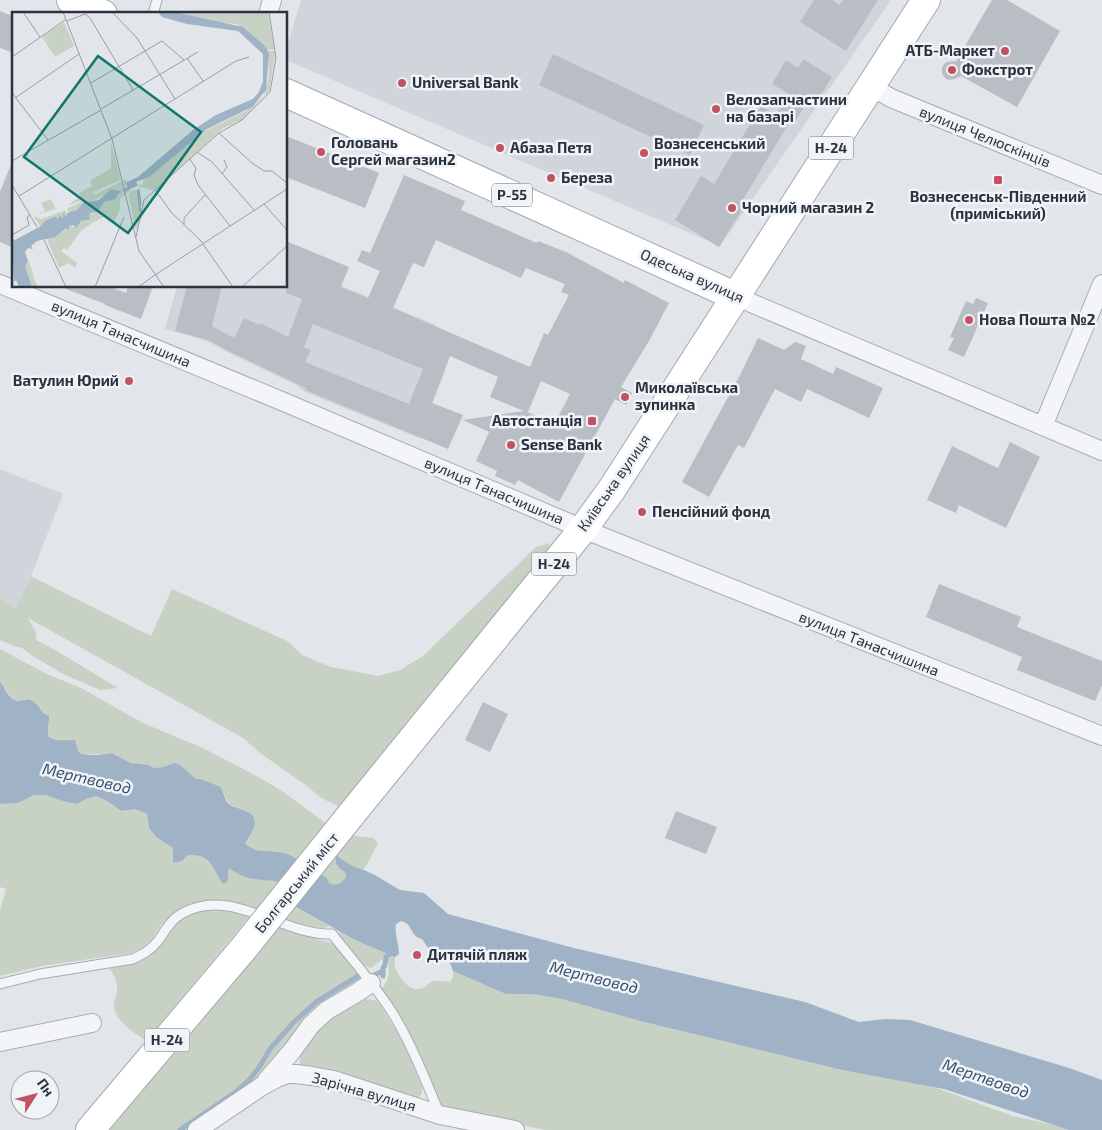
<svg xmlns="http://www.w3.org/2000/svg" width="1102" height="1130" font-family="'Exo 2',sans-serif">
	<rect width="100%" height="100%" fill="#e2e5e9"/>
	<path fill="#d0d4db" d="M301,0H891L720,246L286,60V50Z
		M286,263L436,325L423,359L446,369L419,438L305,392L294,384L227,352L207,341L165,329L177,286H286Z
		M0,469L63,494L31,576L15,611L0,603Z"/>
	<path fill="#c7d2c4" d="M549,543L551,553L354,800L338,806L321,798L307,786L260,753L243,738L28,618C31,625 38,631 36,640L57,651L118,688L100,690L65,675L31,655L22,648L14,646L0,640V598L16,608L31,576L151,636L172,589L287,641L302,655L331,667L378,676L400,670L423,656L536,547Z
		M0,649L47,674L81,688L143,723L203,748L262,779L282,791L324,822L354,836L373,838L378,843L369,861L363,870L351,865L337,855L340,869L345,872L346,877C341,884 337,886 329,883L297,861C275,863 225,868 253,831L247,811C229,805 229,805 221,787L201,779H196L174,763L163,767L154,768L147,765H139L123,760L97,754H81L78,751L75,740C63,740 58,742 48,735L49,725L40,707L25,699L19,701L15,700L7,692L0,681Z
		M34,795H45L66,802L77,804L86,799L96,796L107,801L120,811L135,809L147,814L149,828L156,837L173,848V863L182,861L188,855C206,854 210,863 219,878L228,881L229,862L234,858C243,859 247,862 256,866C263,868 269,867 275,868C279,869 280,871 282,873C289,882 279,893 274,901L296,907L329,926L321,930L289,922L250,906L226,902L203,901L179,909L161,925L152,939L143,948L131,953L42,966L0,976V910L6,889L0,887V804L18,803Z
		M210,910L235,912L250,916L146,1041C137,1034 124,1027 118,1017C110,1005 116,1001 117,990C118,982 114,974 109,968L127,965L139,960L170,929L185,916L193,913Z
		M276,927L331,943C344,951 352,964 360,976V981L280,1055L258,1078L193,1130H102Z
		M339,931L355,940L395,957C395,960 394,963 395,966C397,975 409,992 420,989C425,988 429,982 434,981C439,980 446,982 450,982L453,977V971L506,994H533L562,999L640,1021L842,1070L928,1085L1013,1116L1078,1130H545L443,1108L425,1066L409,1036L380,991C391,978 389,971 388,955L371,968L361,964L339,935Z
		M364,999L375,1000L379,1003L394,1027L409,1053L422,1086V1093L419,1098L414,1100L304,1067L300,1065V1056L313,1030L354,1002Z"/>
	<path fill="#a0b2c6" d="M0,681C4,687 8,697 15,700C18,702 19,701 22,700C33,697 39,706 44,714L49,716L48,736C58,742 63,740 75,740L78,751L81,754C92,755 101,756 111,753L131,763L148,765L154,768L163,767L174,763L180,765L196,779H201L221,787C223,792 225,798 227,802C236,812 262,808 253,830C251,835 247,839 245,844L246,855L252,860L274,863L297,861L327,878L329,883C337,886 341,884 346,877L345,872L340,869L336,864V855L351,865L373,874L400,890L424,893L448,914L574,948L805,1002L859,1022L885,1019L910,1020L1069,1068L1102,1080V1130H1069L944,1089L842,1070L640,1021L562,999L533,994H506L453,971C450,957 442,960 432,952C428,949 425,943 422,939C409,936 414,924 401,921L396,924C394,933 399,944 399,954L395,957L355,940L296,907L274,901C279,893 289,882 282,873C280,871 279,869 276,868C269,867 263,868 256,866C247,862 243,859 234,858L229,862L228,881L223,884C212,868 211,854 188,855L182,861L173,863V848L156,837L149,828L147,814L135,809L121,811L107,801L96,796L86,799L77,804L66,802L45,795H34L18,803L0,804Z"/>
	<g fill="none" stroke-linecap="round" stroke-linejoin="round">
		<path stroke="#a0b2c6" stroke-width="5" d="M374,975L383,971
			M383,976V968L385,965L386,957L394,951
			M180,1130L237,1091L250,1079L260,1066L270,1049L293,1023L316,1002L358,976"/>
		<path stroke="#a0b2c6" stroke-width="29" d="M213,831C227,844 232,857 252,864C264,867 277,864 287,870"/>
	</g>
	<path fill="#b9bec5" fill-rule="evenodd" d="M814,0H832L839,5L843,0H878L846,51L800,22Z
		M992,0H1007L1060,31L1017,107L961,76L955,79L949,80L946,79L942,74V67L946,62L956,61Z
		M0,11L14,17V53L0,48Z
		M553,54L704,125L690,155L539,85Z
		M803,59L832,77L813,108L806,104L793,125L789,123L742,201L746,203L719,247L675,220L701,176L714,184L761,106L776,115L789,94L772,84L786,60L798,68Z
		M286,136L379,173L365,208L286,177Z
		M13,159L14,160V248L0,242V192Z
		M404,175L465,201L461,210L537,243L538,241L566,252L624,283L625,280L669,303L649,341L621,387L632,393L626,405L615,399L559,502L518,480L515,485L495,476L497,471L476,461L489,432L463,420L524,411L490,397L498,377L450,356L432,403L463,415L448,449L305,390L306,388L228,351L208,340L175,331L187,286H222L212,326L234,338L244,318L259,325L260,323L288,337L302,299L286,293V241L349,267L341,287L368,298L380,271L357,261L362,250L370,253ZM436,240L521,278L526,268L565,284L561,292L569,295L548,335L544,333L530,367L393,308L413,263L424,267ZM313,324L423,369L409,404L305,362L311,350L304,347ZM541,381L570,394L554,425L528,412Z
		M61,286H108L126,293L128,286H153L141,319L105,305V304L61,287Z
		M976,298L988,303L964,357L948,350L954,338L950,337L966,301L973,304Z
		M758,338L784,350L795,342L806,346L801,359L833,374L836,367L883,388L869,418L807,389L801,402L775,389L744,448L738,445L709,497L682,482L740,375Z
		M1010,442L1040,457L1006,528L959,505L956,513L927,500L952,446L998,468Z
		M939,584L1021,617L1017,627L1102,661V685L1095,701L1017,670L1022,657L926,617Z
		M483,702L508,714L490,752L465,740Z
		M676,811L717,827L706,854L665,838Z"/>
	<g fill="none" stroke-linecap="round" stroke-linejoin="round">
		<defs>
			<path id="service" d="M153,14L157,0
				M0,984L40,974L133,959C143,954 151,950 158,941C165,931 171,919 183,913C232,886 283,936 332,934C353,961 377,987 395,1017C413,1048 426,1081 440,1115"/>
			<path id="minor" d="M268,14L272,0
				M870,86L891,98L1102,185
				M0,284L291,405L583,529L1102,736
				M737,297L1102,451
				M1043,426L1102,284
				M0,1042L92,1023
				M267,1080L292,1051L311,1025L326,1011L358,992L371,983
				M197,1130L262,1086L277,1078L287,1074H296L312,1076L334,1080L440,1115L515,1130"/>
			<path id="primary" d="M71,0L103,14
				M286,93L737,297
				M350,816L583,529L612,489L926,0
				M90,1130L243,949"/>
		</defs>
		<use href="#service" stroke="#a7acb3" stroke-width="11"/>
		<use href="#minor" stroke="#a7acb3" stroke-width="20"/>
		<use href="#primary" stroke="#a2a9b4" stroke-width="30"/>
		<use href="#service" stroke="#f4f5f8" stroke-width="9"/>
		<use href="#minor" stroke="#f4f5f8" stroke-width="18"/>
		<use href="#primary" stroke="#fff" stroke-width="28"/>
		<defs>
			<path id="primary-bridge" d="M243,949L350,816"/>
		</defs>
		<use href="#primary-bridge" stroke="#a2a9b4" stroke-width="30" stroke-linecap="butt"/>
		<use href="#primary-bridge" stroke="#fff" stroke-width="28"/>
	</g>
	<g fill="#c35163" stroke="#f1f4f7" stroke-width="2">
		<circle cx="1005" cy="51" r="5"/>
		<circle cx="952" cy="70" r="5"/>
		<circle cx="402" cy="83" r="5"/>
		<circle cx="716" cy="109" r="5"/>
		<circle cx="500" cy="148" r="5"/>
		<circle cx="321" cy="152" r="5"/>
		<circle cx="644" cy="153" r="5"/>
		<circle cx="551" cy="178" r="5"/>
		<rect x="993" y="175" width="10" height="10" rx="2.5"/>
		<circle cx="732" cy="208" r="5"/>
		<circle cx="969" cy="320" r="5"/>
		<circle cx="129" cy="381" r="5"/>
		<circle cx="625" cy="397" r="5"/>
		<rect x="587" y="416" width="10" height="10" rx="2.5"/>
		<circle cx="511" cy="445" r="5"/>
		<circle cx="642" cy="512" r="5"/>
		<circle cx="417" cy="955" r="5"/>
	</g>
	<g text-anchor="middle" stroke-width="5" stroke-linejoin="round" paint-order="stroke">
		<g fill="#f1f4f7" stroke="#666d77" stroke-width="1">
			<rect x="808.5" y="136.5" width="45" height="23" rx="4"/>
			<rect x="492" y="183.5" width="40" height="23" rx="4"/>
			<rect x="531.5" y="552.5" width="45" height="23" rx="4"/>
			<rect x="144.5" y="1028.5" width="45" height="23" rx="4"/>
		</g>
		<g font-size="14" font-weight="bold" fill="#2b3340">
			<text x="831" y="153">Н-24</text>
			<text x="512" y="200">Р-55</text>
			<text x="554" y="569">Н-24</text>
			<text x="167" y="1045">Н-24</text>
		</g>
		<g font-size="15" font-weight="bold" fill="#2b3340" stroke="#f1f4f7" text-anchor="start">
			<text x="995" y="56" text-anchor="end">АТБ-Маркет</text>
			<text x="962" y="75">Фокстрот</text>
			<text x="412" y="88">Universal Bank</text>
			<text x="726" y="105">Велозапчастини<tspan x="726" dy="17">на базарі</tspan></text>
			<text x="331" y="148">Головань<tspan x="331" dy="17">Сергей магазин2</tspan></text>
			<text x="654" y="149">Вознесенський<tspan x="654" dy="17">ринок</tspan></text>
			<text x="510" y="153">Абаза Петя</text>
			<text x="561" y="183">Береза</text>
			<text x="998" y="202" text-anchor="middle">Вознесенськ-Південний<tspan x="998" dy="17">(приміський)</tspan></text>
			<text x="742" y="213">Чорний магазин 2</text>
			<text x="979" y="325">Нова Пошта №2</text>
			<text x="119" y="386" text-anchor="end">Ватулин Юрий</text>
			<text x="635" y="393">Миколаївська<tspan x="635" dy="17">зупинка</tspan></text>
			<text x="582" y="426" text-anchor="end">Автостанція</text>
			<text x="521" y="450">Sense Bank</text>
			<text x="652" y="517">Пенсійний фонд</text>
			<text x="427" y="960">Дитячій пляж</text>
		</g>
		<g font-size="15" fill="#2b3340" stroke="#f1f4f7">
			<text transform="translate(985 137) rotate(22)" y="5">вулиця Челюскінців</text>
			<text transform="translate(692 276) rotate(24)" y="5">Одеська вулиця</text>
			<text transform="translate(121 334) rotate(23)" y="5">вулиця Танасчишина</text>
			<text transform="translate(614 483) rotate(-55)" y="5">Київська вулиця</text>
			<text transform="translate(494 491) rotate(23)" y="5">вулиця Танасчишина</text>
			<text transform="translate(869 644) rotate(22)" y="5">вулиця Танасчишина</text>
			<text transform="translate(297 883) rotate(-51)" y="5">Болгарський міст</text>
			<text transform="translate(364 1092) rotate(16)" y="5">Зарічна вулиця</text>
		</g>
		<g font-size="16" font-style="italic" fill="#395170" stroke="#f1f4f7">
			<text transform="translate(87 778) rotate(13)" y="6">Мертвовод</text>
			<text transform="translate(594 977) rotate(14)" y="6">Мертвовод</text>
			<text transform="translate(986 1078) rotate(19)" y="6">Мертвовод</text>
		</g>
	</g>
	<g transform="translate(12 12)">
		<rect width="275" height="275" fill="#e2e5e9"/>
		<path d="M162,0H256L262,37L256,38L225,12L193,9ZM52,10L62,34L43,45L30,25ZM256,39H262L263,44L257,79L230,108L211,116L143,179L126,174L120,176L126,173H131V169L187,122L234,99L252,84L257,65ZM99,131L109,168L72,184L83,180L82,183L114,167L116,174L111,175L119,178L108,187V197L102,211L94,204L80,211L69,219L55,238L52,236L49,239L65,251L63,256L57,251L47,256L34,225H42L57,214L64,215L69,209H76L78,201L81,202L92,189L108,183L103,177L58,202L55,197L78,185L55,194L69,184L67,181L80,174L78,169L99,156ZM121,178H126L130,205L124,219L116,182ZM39,187L44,197L24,203L33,199L29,191ZM54,198V205L51,202L50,206H40L29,215L21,204L29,207ZM17,249L22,266L26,275H20L13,254L14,249Z" fill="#c7d2c4"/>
		<path d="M146,0H162L231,15L252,33L257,41L254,78L240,95L195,117L137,165L124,170L126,173L113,180L110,178L103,187L92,190L85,200L78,201L77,208L69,209L64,216L62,213L57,214V218L54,216L43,225L25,229L19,234L21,237L16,236L13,240L16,249L13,254L20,275H7L4,268L2,270L0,227L3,228L29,214L33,209L44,204L46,207L48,203L51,206V201L54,205L55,201L65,198L71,191L87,188L99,177L108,179L116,174L113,171L126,165L181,118L204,103L241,87L247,80L251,69V42L226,19L175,12L150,5Z" fill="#a0b2c6"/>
		<path fill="none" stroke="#a0b2c6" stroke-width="2.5" d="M126,178L128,199"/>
		<path fill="none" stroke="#999ea5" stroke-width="1" d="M11,0L28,25M51,0L100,127L127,239L152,275M100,0L125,26L163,87M55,9L73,2L78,6L121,78M0,45L53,8M175,46L191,69M79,71L150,29L172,48M0,81L36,128M3,86L67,42M89,97L186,40M207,121L240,151L252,159H260L275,171M185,140L200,150L242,198M177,146L184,156L182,163L186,173L218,214M0,149L89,98M210,162L215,155L212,148M0,173L25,215M127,177L129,193M144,179L159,200L191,231M7,184L224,49L237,45M252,192L275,218M172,212V206L193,183M0,223L17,213L15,205L18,203M124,225L132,188L207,121L230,108L258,80L264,46L257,0M32,228L54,275M191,232L221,275M143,263L275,177M83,275L112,205M126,275L143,263M230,275L275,234"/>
		<path fill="#0f766e" fill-opacity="0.15" stroke="#0f766e" stroke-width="2.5" d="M86,44L189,120L116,221L12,145Z"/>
		<rect width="275" height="275" fill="none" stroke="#2b3340" stroke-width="2.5"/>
	</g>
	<g transform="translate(35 1095) rotate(54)"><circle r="24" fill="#f1f4f7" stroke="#a2a7ae"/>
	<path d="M0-4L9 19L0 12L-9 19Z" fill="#c35163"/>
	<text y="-8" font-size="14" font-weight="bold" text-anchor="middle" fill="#2b3340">Пн</text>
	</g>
</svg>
